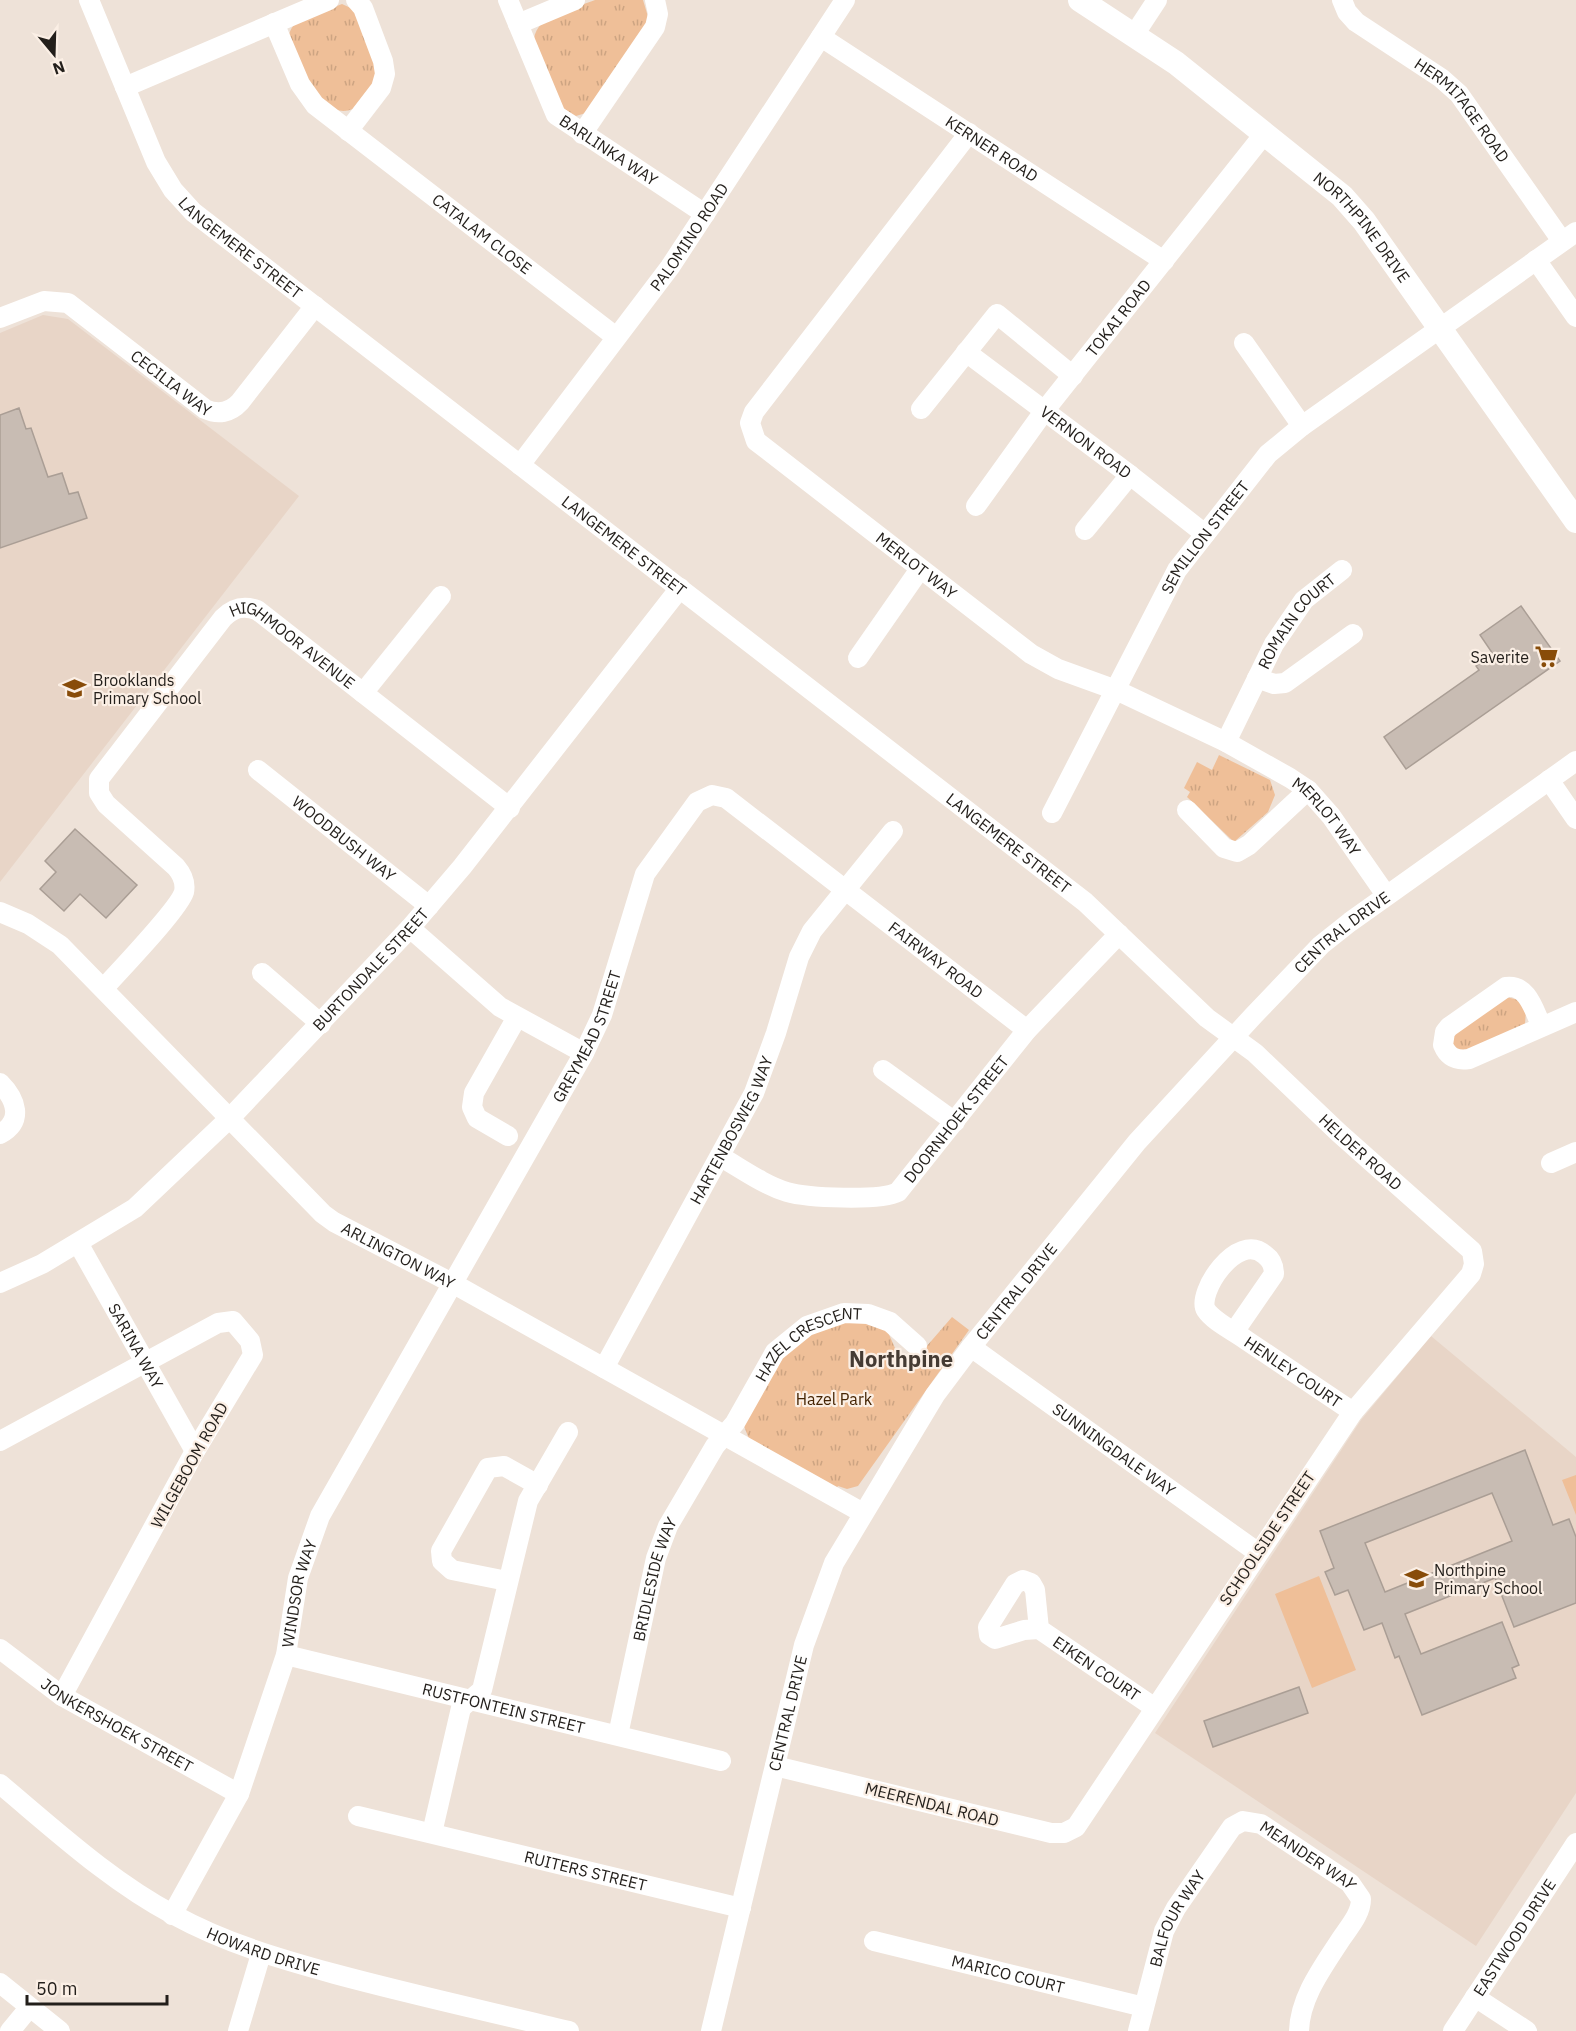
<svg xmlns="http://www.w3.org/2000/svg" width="1576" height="2031" font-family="'IBM Plex Sans',sans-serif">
	<defs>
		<pattern id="grass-tufts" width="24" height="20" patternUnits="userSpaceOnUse" patternTransform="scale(1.5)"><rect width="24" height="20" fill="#efbf98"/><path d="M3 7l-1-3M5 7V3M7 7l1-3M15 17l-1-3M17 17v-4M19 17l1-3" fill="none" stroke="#cda482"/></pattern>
	</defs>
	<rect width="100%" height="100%" fill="#eee2d8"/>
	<path fill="#e8d5c7" d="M43,315L68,319L299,496L0,882V333Z
		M1431,1336L1576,1457V1793L1476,1946L1155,1733L1361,1420Z"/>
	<path fill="url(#grass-tufts)" d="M595,0H643L649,20L589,112L576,116L562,108L534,39C537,14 575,8 595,0Z
		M342,4L353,9L377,63V78L353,109C325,120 308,81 299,61C296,55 290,47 289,40C288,33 292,27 296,22Z
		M1219,755L1270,780L1275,795L1268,812L1234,842L1187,797L1190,792L1184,788L1197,762L1212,770Z
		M1506,997L1519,1000L1526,1011L1525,1024L1520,1029L1467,1053L1454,1049L1450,1037Z
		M952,1317L969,1330L858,1486L847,1489L838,1486L836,1489L749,1439L744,1426L779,1356L801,1336L854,1320L887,1330L895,1348L913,1362Z"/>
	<path fill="#efbf98" d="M1576,1475V1515L1562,1480Z
		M1319,1576L1356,1670L1312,1688L1275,1594Z"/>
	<path fill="#c8bcb3" stroke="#aa9e95" stroke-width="1.5" fill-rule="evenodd" d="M19,408L26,429L31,428L48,477L62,473L69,494L78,492L87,518L0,548V415Z
		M1521,606L1560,661L1406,769L1384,737L1479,670L1476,666L1493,654L1480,635Z
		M75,829L137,885L106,918L80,894L64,911L40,889L56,872L45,861Z
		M1525,1450L1553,1525L1569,1519L1576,1537V1603L1514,1627L1495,1578L1405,1614L1421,1654L1502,1622L1519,1665L1512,1668L1516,1678L1422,1715L1399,1656L1395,1658L1382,1623L1364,1630L1348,1590L1335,1595L1325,1572L1334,1568L1320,1531ZM1492,1493L1512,1541L1385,1592L1365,1543Z
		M1299,1687L1308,1713L1213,1747L1204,1721Z"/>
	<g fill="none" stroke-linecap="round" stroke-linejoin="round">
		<g stroke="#fff" stroke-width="20">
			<path id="s1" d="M89,0L156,162L173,190L193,212L1085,902L1207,1018L1255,1053L1339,1133L1472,1251L1474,1264L1471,1274L1353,1412L1076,1827L1064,1833H1051L775,1766"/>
			<path id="s2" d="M508,0L556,115L705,214"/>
			<path id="s3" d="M1342,0L1347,12L1356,22L1441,78L1459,94L1562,241"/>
			<path id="s4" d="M274,23L300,84L315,105L616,337"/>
			<path d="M518,24L575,0"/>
			<path d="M1134,35L1157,0"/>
			<path id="s5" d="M821,37L1164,261"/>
			<path d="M125,87L329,0"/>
			<path d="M348,131L381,88L385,74L383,61L363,8L356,0"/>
			<path id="s6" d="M969,133L754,412L750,423L756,441L1031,654L1058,669L1116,690L1226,742L1290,778L1308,790L1331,816L1386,895"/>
			<path d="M582,134L655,27L658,14L655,0"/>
			<path d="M1536,260L1576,317"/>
			<path id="s7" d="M0,318L44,301L68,303L205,409C218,415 230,413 240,402L315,306"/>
			<path d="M1244,343L1302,426"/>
			<path id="s8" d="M966,352L1130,475L1205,534"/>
			<path d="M921,409L997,314L1073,376"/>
			<path id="s9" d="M520,465L670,267L845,0"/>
			<path id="s10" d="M976,506L1045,410L1265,133"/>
			<path d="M1085,530L1130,475"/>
			<path d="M858,658L920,569"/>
			<path d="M1257,678L1274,684L1285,683L1353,634"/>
			<path d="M363,693L441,596"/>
			<path id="s11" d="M1226,742L1274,644L1304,600L1342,570"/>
			<path id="s12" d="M258,770L429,906"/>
			<path d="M1549,780L1576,819"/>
			<path d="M1187,810L1224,848L1237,852L1249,845L1308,790"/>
			<path id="s13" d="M1052,813L1177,570L1268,454L1302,426L1576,232"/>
			<path id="s14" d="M0,912L28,924L60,945L323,1214L334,1222L454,1284L863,1513"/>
			<path d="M410,928L500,1007L584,1053"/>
			<path d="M262,973L321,1024"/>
			<path id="s15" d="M104,988C119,971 179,909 184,892C186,882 182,874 176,867L106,804L99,793V779L223,618C233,608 243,605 257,610L510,808"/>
			<path d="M1542,1027C1534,1011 1528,984 1506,987L1449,1027L1445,1032L1443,1045C1448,1057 1456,1061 1469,1059L1576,1012"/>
			<path d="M883,1070L955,1122"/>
			<path d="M0,1083C16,1099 24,1121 0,1134"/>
			<path d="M508,1136L477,1118L472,1107L474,1093L517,1017"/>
			<path id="s16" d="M721,1157C742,1169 764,1185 787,1192C807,1198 881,1201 898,1192L1027,1030L1119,934"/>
			<path d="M1551,1163L1576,1152"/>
			<path id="s17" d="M78,1243L195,1451"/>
			<path id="s18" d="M0,1283L42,1264L135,1208L231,1117L410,928L462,867L680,588"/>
			<path id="s19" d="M1234,1332L1274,1274C1274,1266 1272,1260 1265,1255C1237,1230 1196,1294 1206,1310C1214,1322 1234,1331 1246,1340C1282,1364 1317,1388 1353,1412"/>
			<path id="s20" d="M971,1347L1257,1552"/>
			<path id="s21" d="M604,1368L754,1093L776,1033L799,957L812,931L893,831"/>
			<path d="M0,1441L218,1323L233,1321L250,1341L253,1355L195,1451L62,1696"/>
			<path d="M507,1581L452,1570L442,1561L441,1551L488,1468L504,1466L538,1485"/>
			<path id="s22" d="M1039,1629L1035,1590L1031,1583L1023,1580L1015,1584L988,1627L989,1635L995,1639L1024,1630L1039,1629L1155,1708"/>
			<path id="s23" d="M0,1649L62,1696L239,1794"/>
			<path id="s24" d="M286,1655L721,1761"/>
			<path id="s25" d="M618,1735L656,1558L668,1526L715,1446L735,1423L775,1352L807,1326L844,1313L868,1314L890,1322L917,1346"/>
			<path id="s26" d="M0,1784C55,1830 110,1881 174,1915C225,1943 280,1959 335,1974C413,1995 491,2012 569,2031"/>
			<path id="s27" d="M358,1816L741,1908"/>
			<path d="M432,1833L461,1708L482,1690L528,1501L568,1432"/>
			<path id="s28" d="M172,1915L239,1794L286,1655L298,1578L320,1516L584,1053L602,1015L645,874L697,802L712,795L726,798L1027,1030"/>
			<path id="s29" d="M874,1941L1144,2007"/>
			<path d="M0,1983L60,2031"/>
			<path d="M1475,1997L1527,2031"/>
			<path d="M10,2031L29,2008"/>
			<path d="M238,2031L261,1954"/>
			<path id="s30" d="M711,2031L804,1645L834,1563L935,1395L971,1347L1137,1142L1254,1015L1321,945L1350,922L1576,761"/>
			<path id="s31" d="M1138,2031L1164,1931L1176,1908L1232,1827L1243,1821L1261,1824L1350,1883L1361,1899C1361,1914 1349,1927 1341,1939C1323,1967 1300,1997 1299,2031"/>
			<path id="s32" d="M1453,2031L1576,1843"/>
		</g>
		<path stroke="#fff" stroke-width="24" id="s33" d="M1080,0L1176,63L1342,196L1364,221L1576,521"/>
	</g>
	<defs>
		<symbol id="supermarket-bare" viewBox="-9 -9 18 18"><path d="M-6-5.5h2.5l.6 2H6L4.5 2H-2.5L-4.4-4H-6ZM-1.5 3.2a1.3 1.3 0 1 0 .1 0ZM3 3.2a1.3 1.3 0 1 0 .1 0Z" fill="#884c09" stroke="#fbefe5" stroke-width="2.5" paint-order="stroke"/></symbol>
		<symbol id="school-bare" viewBox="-9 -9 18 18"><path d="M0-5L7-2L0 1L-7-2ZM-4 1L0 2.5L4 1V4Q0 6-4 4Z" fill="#884c09" stroke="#fbefe5" stroke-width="2.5" paint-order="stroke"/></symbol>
	</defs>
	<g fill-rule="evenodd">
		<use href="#supermarket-bare" x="1530" y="640" width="33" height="33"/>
		<use href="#school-bare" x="58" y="672" width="33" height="33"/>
		<use href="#school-bare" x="1400" y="1562" width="33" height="33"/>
	</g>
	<g text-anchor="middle" stroke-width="4.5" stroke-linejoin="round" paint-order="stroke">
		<g font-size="16" fill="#231f1b" stroke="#fbefe5">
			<text dy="6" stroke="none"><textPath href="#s3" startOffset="166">HERMITAGE ROAD</textPath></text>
			<text dy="6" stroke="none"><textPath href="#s5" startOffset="204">KERNER ROAD</textPath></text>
			<text dy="6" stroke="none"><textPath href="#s2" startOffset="188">BARLINKA WAY</textPath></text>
			<text dy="6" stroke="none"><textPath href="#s33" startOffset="364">NORTHPINE DRIVE</textPath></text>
			<text dy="6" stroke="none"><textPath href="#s4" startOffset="303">CATALAM CLOSE</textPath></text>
			<text dy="6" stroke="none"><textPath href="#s9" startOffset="284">PALOMINO ROAD</textPath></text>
			<text dy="6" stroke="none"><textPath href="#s1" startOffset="297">LANGEMERE STREET</textPath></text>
			<text dy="6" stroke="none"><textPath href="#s10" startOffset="236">TOKAI ROAD</textPath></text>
			<text dy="6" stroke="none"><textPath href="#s7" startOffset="202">CECILIA WAY</textPath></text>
			<text dy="6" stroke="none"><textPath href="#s8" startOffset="150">VERNON ROAD</textPath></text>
			<text dy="6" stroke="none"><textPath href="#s13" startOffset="316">SEMILLON STREET</textPath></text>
			<text dy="6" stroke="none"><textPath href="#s1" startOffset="783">LANGEMERE STREET</textPath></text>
			<text dy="6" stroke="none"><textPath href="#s6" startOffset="586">MERLOT WAY</textPath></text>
			<text dy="6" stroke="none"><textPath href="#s11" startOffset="141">ROMAIN COURT</textPath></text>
			<text dy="6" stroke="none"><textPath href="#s15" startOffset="561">HIGHMOOR AVENUE</textPath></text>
			<text dy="6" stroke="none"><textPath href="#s6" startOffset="1072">MERLOT WAY</textPath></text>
			<text dy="6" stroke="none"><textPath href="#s12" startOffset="110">WOODBUSH WAY</textPath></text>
			<text dy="6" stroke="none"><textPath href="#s1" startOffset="1269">LANGEMERE STREET</textPath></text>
			<text dy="6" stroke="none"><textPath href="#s30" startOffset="1298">CENTRAL DRIVE</textPath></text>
			<text dy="6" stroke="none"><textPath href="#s28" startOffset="1536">FAIRWAY ROAD</textPath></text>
			<text dy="6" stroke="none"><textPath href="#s18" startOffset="490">BURTONDALE STREET</textPath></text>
			<text dy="6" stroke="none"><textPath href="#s28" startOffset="978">GREYMEAD STREET</textPath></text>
			<text dy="6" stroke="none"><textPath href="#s16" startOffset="280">DOORNHOEK STREET</textPath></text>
			<text dy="6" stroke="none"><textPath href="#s21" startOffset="270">HARTENBOSWEG WAY</textPath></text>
			<text dy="6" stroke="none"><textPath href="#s1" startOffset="1738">HELDER ROAD</textPath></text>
			<text dy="6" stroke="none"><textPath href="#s14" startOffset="531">ARLINGTON WAY</textPath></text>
			<text dy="6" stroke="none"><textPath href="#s30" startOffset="812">CENTRAL DRIVE</textPath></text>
			<text dy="6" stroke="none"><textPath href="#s17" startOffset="118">SARINA WAY</textPath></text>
			<text dy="6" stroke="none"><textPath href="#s25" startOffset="453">HAZEL CRESCENT</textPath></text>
			<text dy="6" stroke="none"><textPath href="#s19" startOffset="298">HENLEY COURT</textPath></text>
			<text dy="6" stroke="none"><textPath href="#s20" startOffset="176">SUNNINGDALE WAY</textPath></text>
			<text transform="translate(189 1465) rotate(-61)" y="6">WILGEBOOM ROAD</text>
			<text transform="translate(1267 1538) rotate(-56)" y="6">SCHOOLSIDE STREET</text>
			<text dy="6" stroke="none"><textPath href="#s25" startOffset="160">BRIDLESIDE WAY</textPath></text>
			<text dy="6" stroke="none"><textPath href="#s28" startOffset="348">WINDSOR WAY</textPath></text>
			<text dy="6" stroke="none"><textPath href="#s22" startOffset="246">EIKEN COURT</textPath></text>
			<text dy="6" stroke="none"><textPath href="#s24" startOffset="224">RUSTFONTEIN STREET</textPath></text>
			<text dy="6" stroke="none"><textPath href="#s30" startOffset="327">CENTRAL DRIVE</textPath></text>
			<text dy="6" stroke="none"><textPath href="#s23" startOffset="140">JONKERSHOEK STREET</textPath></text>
			<text transform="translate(932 1804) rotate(14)" y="6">MEERENDAL ROAD</text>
			<text dy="6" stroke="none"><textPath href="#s31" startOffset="315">MEANDER WAY</textPath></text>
			<text dy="6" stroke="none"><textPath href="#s27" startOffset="234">RUITERS STREET</textPath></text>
			<text dy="6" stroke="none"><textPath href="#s31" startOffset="120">BALFOUR WAY</textPath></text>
			<text dy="6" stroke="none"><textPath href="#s32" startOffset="112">EASTWOOD DRIVE</textPath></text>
			<text dy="6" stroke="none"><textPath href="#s26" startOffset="315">HOWARD DRIVE</textPath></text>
			<text dy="6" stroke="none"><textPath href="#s29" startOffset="138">MARICO COURT</textPath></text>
		</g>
		<g font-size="16" fill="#231f1b" stroke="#fbefe5" text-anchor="start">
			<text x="1529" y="663" text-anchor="end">Saverite</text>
			<text x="93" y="686">Brooklands<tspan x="93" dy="18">Primary School</tspan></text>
			<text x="1434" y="1576">Northpine<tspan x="1434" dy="18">Primary School</tspan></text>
		</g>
		<g font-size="16" fill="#452403" stroke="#fbefe5">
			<text x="834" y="1405">Hazel Park</text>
		</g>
		<g font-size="22" font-weight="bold" fill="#453b33" stroke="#fbefe5">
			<text x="901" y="1367">Northpine</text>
		</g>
	</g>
	<g transform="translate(54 54) rotate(161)" stroke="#fbefe5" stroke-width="4.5" paint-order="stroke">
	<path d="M0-4.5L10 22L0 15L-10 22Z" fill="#231f1b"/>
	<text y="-9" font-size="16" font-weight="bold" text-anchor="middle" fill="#231f1b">N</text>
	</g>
	<path d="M27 1995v9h140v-9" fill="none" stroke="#231f1b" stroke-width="3"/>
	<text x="36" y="1995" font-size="18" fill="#231f1b" stroke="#fbefe5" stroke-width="4.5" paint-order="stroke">50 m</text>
</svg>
